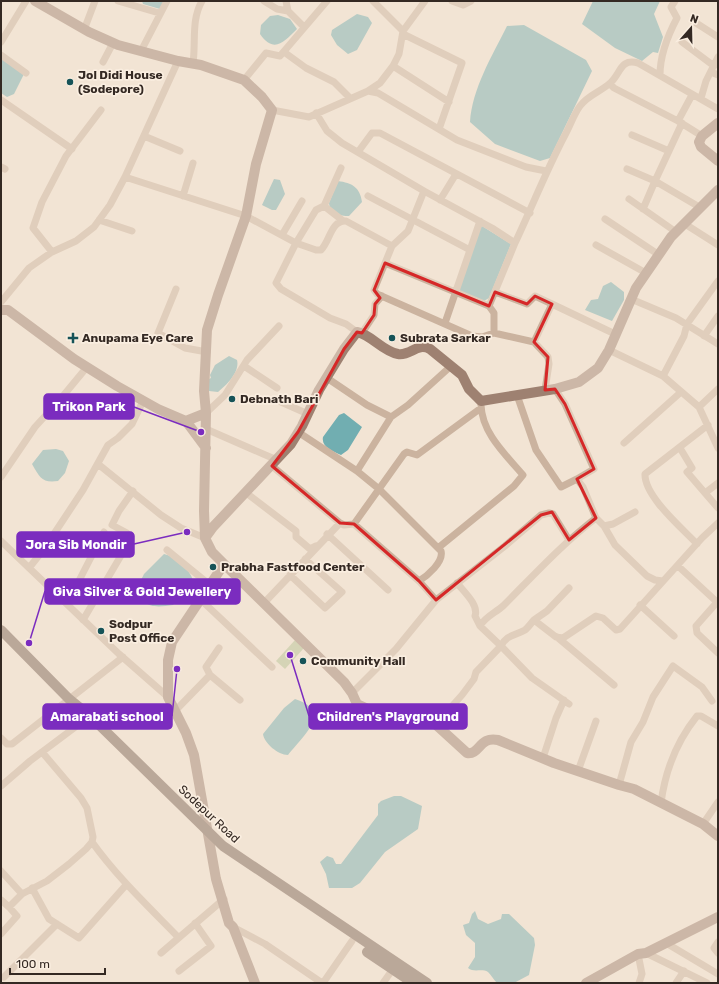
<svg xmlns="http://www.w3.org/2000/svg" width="719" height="984" font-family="Rubik,sans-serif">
	<rect width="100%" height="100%" fill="#f2e4d4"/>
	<path fill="#b2c293" d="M295,640L304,648L285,669L276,661Z"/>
	<path fill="#71aeb1" d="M142,1H168L160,9L143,4Z
		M593,1H660L654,14L663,37L658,53L653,52L642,61L615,48L582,24Z
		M357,14L368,17L372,23L357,50L348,54L337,45L331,35L332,30Z
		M278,15L290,19L297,29C284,42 274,54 260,34L261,25L270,16Z
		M524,25L586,60L592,71L550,158L540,161L495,144L470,122C472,89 492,56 507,26Z
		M1,58L24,74L14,94L7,97L1,93Z
		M274,179L280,180L285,194L276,210H272L262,205Z
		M338,181C352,183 360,187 362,202L349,216C340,216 330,214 329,203Z
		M482,226L511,244L489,298L484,301L460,291L457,285L477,229Z
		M611,282L624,292V300L612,321L585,310L591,300L598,299L603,286Z
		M229,356L237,360C240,372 227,385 218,392L209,391V379L211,378L210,375L215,365Z
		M344,413L362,427L348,450L341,455C333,451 321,447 323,437L339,415Z
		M56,449L63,451L69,461L65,473L58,481C42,483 40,478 32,464L43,450Z
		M164,554C177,557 189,569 193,580L173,605C153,608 142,608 138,586L144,574Z
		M295,699C334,711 302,737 288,755C278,755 264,743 263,734L284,708Z
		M394,796H401L422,806L418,829L385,852L360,883L352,888H329L326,874L320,862L327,856L333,858L336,864H341L378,815V804L381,801Z
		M475,911L478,919L488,924L501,919L502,914H509L534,938L535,945L529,975L514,983H497C494,980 491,975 488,972C482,968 474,973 468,968L475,957V943L466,935L463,925L469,923L472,914Z"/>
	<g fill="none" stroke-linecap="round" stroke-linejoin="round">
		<path stroke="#cbb39f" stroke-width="7" d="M118,1L159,13
			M264,1L277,9L288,11
			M286,1L288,11L304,27
			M373,1L403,31
			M452,1L463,5L471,1
			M693,21L718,37
			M84,30L95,1
			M403,34L462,63L439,129
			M1,42L26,1
			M682,42L714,66
			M141,51L167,1
			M284,52L306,68L334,82L350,98
			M1,55L26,73
			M103,62L113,43
			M193,63C196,42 191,20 202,1
			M393,66L449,102
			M711,72L718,75
			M660,75C660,55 668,35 677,18L671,7L675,1
			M244,80L266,53L280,56L327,1
			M610,84L614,88L678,121
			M368,91L380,83L393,66L399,54L403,31L425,1
			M692,95L678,121L702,136
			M701,98L706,81L718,57
			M1,100L72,149
			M272,110L309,117L368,91L378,93L457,140L526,167L546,171
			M316,113L327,131L342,143L424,191
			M682,123L655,181L701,208
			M632,135L669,151
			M144,136L180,151
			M358,152L372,133H380L530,213
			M1,167L5,169
			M341,168L324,206L342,220
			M627,169L655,181L643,209
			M125,177L246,216L296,243L276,283L281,289L330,318L346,324L357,332
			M183,196L193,163
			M368,196L470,250
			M629,199L676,232
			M440,200L456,174
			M324,206L316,210L296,243L316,250H321C330,241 331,220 346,221L392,246
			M605,219L659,255
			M99,220L132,231
			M685,224L718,245
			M282,235L302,201
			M515,243C532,207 546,171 565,135C570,126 574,114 580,106C588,95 600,92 609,84C621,75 619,58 638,63L718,109
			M596,245L646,273
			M52,252L33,228L42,202L66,156L101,110
			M385,263L489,306L515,243L492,228L424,191L408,231L392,246L374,290L377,294L472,336L482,337L494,333L534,342L552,304L615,334
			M176,289L158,333L185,348L207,352
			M495,292L527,304L535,296L552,304
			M631,299L676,318L718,344
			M1,302L29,268L52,252L76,241L94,227L110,205L125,177L178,61
			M489,306L494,313V333
			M445,323L480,221
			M362,333L374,315L375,304L382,296
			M704,336L718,316
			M534,342L548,357L549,364L545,390
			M609,350L663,376L699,407L718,448
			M244,366L277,388
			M663,376L684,336L687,324L718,281
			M327,378L367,405L391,417L408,405L451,366
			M555,389L565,404L594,469L577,479L583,487L596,518
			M517,395L536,450L561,487L577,479
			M281,402L308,414
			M699,407L718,389
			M206,413L225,395L247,360L279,326
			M206,429L277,460
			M298,432L357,471L379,489L441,551C444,562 427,576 419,581L436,600
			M624,443L681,392
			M680,448L692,468L687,472L705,493
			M98,464L161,515L181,528L205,538
			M272,466L340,523
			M357,471L391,417
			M1,477L35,427L58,402L87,367
			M718,483L705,493L718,508
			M245,492L296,531V537L310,549L316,546
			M354,524L419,581
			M604,526L613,524L635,512
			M327,534L388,590
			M1,541L119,654L168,697
			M697,544C682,528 644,496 645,474L708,425
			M438,548L514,486L523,475C505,454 482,433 481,405
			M167,550L210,585
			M678,566L718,603
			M29,568L44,549L83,490L108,445L118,438L132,424L143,401
			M290,575L325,608L342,592L305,559
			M457,583C464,592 479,605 475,616L480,626
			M200,599L272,667
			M718,601L696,626L697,633L718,653
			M264,603L340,523L344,525L354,524L404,454L407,452L417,455L481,408
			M67,604L104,532
			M640,605L674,636
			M83,620L129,542L127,533L112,525L119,511L133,491
			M534,620L547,611L569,588
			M557,637L614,685
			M210,675L240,700
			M352,693L396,649L436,600L505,546L541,515L549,513L553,514L569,540
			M569,704L532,678L501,646C507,634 515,636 525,630C528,628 531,623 534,620L556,637L563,638L596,616L603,618L616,630L620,629L702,538L718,523
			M175,711L210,675L206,667L219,648
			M436,724L462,695L474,679L476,672L501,646L480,626C485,617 495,613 503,606C533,576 562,544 596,518L604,526L615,545L647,576L655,580L663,581
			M1,738L7,744H12L123,657
			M543,758L556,718L564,700
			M578,771L596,721
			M619,785L631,742L643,722L653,697L673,666L702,687L712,701
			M1,786L30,761L90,716
			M661,803C665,772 677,741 697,716H701L718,726
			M703,824L718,802
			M92,842C117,877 148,906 178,937
			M1,871L22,894L47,881L69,864L86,849L92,842L93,837L87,808L81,798L42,752
			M32,888L49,919L79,938L126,885
			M1,900L9,907
			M233,927L265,944L322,983
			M1,934L17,916L9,907L22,894
			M718,942L714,948L718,953
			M666,943L718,974
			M161,953L224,899
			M646,953L707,983
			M638,954L642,974L639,983
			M179,971L211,946L195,923
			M4,977L57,924
			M323,983L352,941
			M383,983L393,969
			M676,983L684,971"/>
		<path stroke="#9e8171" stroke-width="10" d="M35,1L89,32L118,45L178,61L201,65L244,80L262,97L272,110L256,164L246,216L218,295L207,330L204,391L206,413L204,511L205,538L212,552L224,564L172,642L168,660V697L186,733L194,755L216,879L229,923L233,927L255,983
			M718,123L702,136L699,142L701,147L718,161
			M1,310H8L74,359L117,386L158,409L186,421L206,413
			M186,421L206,448
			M205,538L213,527L291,444L302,426L319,390L344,349L357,332C372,335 382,351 398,354C411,356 417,342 430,349L462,375L469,389L481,401L555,389L579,382L598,368L609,350L636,288L671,237L718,190
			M224,564L344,682L352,693L357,704L396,722L412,710L421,711L467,753C480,755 479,736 498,740L554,763L619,785L634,789L703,824L718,836
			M586,983L638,954L646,953L718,917"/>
		<path stroke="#775f53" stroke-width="10" d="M1,630L69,699L90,716L223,846L427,983
			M367,952L413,983"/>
	</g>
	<path d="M0 0H719V984H0ZM385,263L489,306L495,292L527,304L535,296L552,304L534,342L548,357L545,390L555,389L565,404L594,469L577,479L596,518L569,540L552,512L541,515L436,600L419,581L354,524L340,523L272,466L298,432L344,349L357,332L362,333L374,315L375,304L380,298L374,290Z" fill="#f2e4d4" fill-opacity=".55" fill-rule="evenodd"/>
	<path fill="none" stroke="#d62828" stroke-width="3" stroke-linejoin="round" d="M385,263L489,306L495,292L527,304L535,296L552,304L534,342L548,357L545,390L555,389L565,404L594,469L577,479L596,518L569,540L552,512L541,515L436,600L419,581L354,524L340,523L272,466L298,432L344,349L357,332L362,333L374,315L375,304L380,298L374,290Z"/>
	<g fill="#165358" stroke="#faeee0" stroke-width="1.5">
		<circle cx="70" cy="82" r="4"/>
		<path d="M71 332h4v4h4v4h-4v4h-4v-4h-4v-4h4z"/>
		<circle cx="392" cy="338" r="4"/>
		<circle cx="232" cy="399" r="4"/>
		<circle cx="213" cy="567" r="4"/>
		<circle cx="101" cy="631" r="4"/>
		<circle cx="303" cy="661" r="4"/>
	</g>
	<g text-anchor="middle" stroke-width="3.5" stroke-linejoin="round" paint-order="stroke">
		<g font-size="12" font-weight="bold" fill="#342923" stroke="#faeee0" text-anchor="start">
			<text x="78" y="79">Jol Didi House<tspan x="78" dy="14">(Sodepore)</tspan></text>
			<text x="82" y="342">Anupama Eye Care</text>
			<text x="400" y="342">Subrata Sarkar</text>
			<text x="240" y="403">Debnath Bari</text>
			<text x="221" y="571">Prabha Fastfood Center</text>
			<text x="109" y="628">Sodpur<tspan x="109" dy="14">Post Office</tspan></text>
			<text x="311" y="665">Community Hall</text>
		</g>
		<g font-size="12" fill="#342923" stroke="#faeee0">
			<text transform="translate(209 814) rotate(43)" y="4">Sodepur Road</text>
		</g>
	</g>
	<path fill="none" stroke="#7b2cbf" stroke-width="1.5" d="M201 432L134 407M187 532L134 544M29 643L45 591M177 669L172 716M290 655L309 716"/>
	<g fill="#7b2cbf" stroke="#faeee0" stroke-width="1.5">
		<circle cx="201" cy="432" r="4"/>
		<circle cx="187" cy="532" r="4"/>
		<circle cx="29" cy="643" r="4"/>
		<circle cx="177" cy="669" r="4"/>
		<circle cx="290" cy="655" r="4"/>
	</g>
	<g fill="#7b2cbf" stroke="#7b2cbf" stroke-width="1.5">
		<rect x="44" y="394" width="90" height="25" rx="4"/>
		<rect x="17" y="532" width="117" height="25" rx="4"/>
		<rect x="45" y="579" width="195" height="25" rx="4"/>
		<rect x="43" y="704" width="129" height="25" rx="4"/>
		<rect x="309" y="704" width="158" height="25" rx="4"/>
	</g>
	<g font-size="13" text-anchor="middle" font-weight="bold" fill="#fff">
		<text x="89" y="411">Trikon Park</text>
		<text x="76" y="549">Jora Sib Mondir</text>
		<text x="142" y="596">Giva Silver &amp; Gold Jewellery</text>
		<text x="107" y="721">Amarabati school</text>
		<text x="388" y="721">Children's Playground</text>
	</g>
	<rect width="719" height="984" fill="none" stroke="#342923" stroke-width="4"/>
	<g transform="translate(691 28) rotate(20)" stroke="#faeee0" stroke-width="3" paint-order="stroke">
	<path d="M0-3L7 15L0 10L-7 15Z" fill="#342923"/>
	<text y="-6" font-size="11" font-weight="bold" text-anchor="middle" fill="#342923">N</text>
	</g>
	<path d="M10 968v6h95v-6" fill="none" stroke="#342923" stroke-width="2"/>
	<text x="16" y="968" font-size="12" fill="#342923" stroke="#faeee0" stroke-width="3" paint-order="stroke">100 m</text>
</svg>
